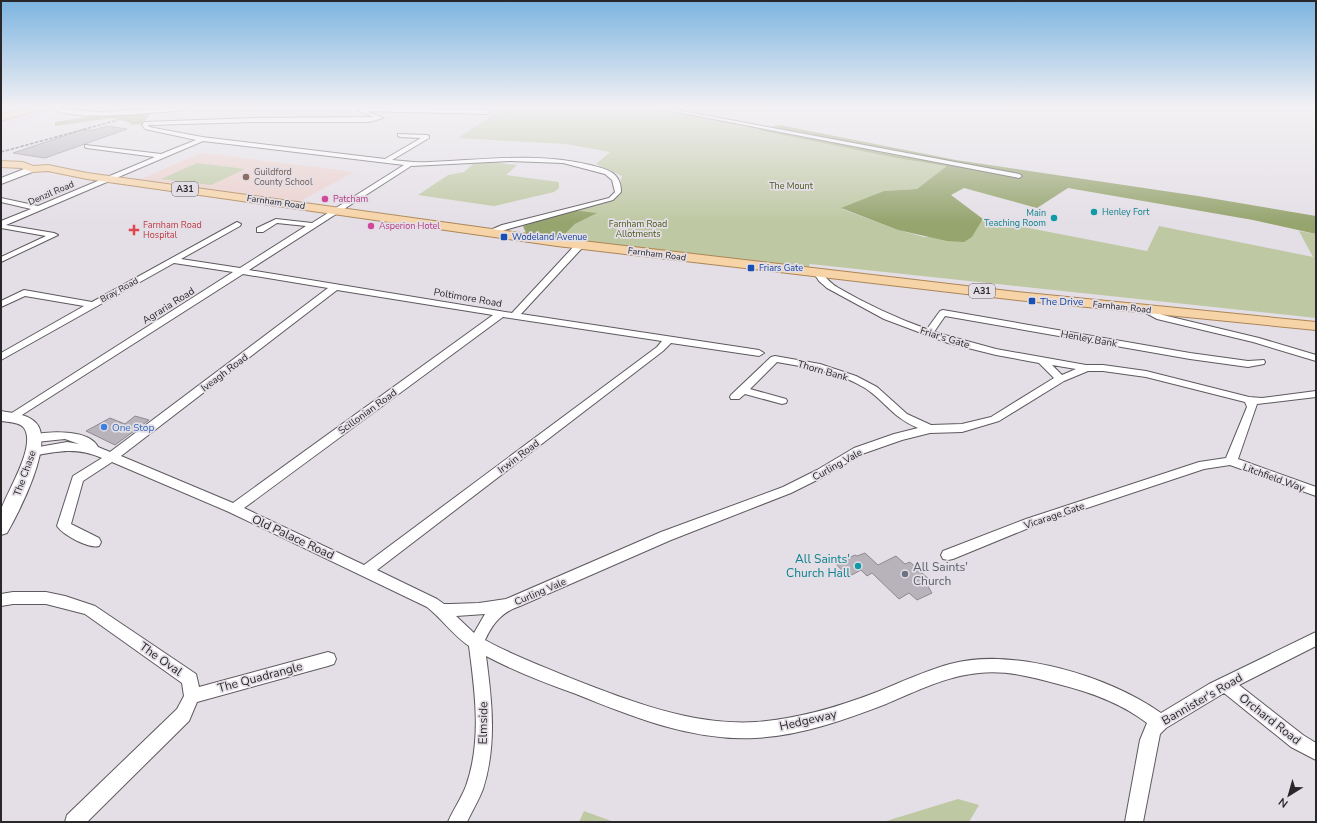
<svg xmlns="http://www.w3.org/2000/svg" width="1317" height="823" font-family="'Nunito Sans',sans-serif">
	<rect width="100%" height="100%" fill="#e4dfe6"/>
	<path fill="#ddd2e7" d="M38,108L52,110L42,113L46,114L1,130V122Z"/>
	<path fill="#ebd0cc" d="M201,153L354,172L298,202L139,180Z"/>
	<path fill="#bec8a3" d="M503,108H653L765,128L948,166L917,189L884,191L842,209L898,230L924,237H972L983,219L1147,251L1159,226L1313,257L1299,231L1316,234V318L810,264L807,270L559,240L575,224L596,213L574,210L611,199L618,192L622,176L596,164L610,152L566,144L458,138Z
		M489,162L517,165L506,175L559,182V188L554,192L494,206L418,195L448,175L464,172L473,164Z
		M197,163L245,169L211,185L161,179Z
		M958,799L979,805L969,822H883Z
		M584,811L614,822H579Z"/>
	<path fill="#96a46e" d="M153,111L142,124L130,125L131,123L112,118L55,126V122L102,115Z
		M779,125L956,160L1198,196L1316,216V234L1253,220L1068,188L1037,208L964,188L951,195L983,219L972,237L964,242L947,241L898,230L841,208L884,191L917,189L947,166L897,158L758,130Z
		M574,210L597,213L575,224L559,240L526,233L523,226Z"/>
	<path fill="#b8b3ba" stroke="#8f8a91" d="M107,126L127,129L45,158L13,153L82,130H94Z
		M135,416L149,420L115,445L86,431L110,418L125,424Z
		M865,553L878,565L896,556L905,564L910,562L931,581L926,583L932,593L917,600L909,593L899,599L872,573L867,576L861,570L848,577L836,564L855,555L857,556Z"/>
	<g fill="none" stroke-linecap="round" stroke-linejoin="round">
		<defs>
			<path id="street" d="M51,108L97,112L188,108L185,110C157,112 73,123 51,108Z
				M362,108L488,110L491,112L488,114L366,111L383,118L369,122H255L148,125L149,127L202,137L385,159L421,138L400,137L398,136V134L427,135L429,136V138L392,160C405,161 416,163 429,162C483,160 536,152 590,165C598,167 609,169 615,175C620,180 621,186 621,192L613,200L508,229L491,235H488V231L502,225L609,198L615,192L612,180L605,174L563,163L510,161L411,166L249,270L512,313L577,243H583V247L521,314L759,350L764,353L759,356L671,343L663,351L377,570L437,599L444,604H451L479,603L506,599L661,532L783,487L817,470L854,448L894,434L918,428C893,418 886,402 865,388C839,372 807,367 777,362L750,389L786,399L787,401L786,403L782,404L745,394L739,399H731L730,397L731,395L771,357L775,356L820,364L856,376L877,387L907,414L931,425L962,424L991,417L1054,378L1039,363L996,355L948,343L884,319L827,288L819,281L813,272L817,269C819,270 831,284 837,287C866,304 896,318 927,329L940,311L943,310L1190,353L1248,361L1264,360L1265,362L1264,364L1248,367L1190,359L945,316L934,332L996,349L1086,365H1103L1146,371L1249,397L1262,398L1316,391V397L1257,404L1238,459L1316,487V496L1230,465L1204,469L1036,525L953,559L948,560L943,559L941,555L943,551L1026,519L1199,462L1226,458L1247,407L1245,402L1146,377L1103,371H1088L1064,381L999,421L962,432L930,433L902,440L862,454L825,476L791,493L671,540L520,606C502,612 493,623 485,640C510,654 537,664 563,675C624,699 690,726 756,722C798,719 838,707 877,692C901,682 925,671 950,664C1013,647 1108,676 1161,713L1209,684L1316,632V646L1239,685L1303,735L1316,743V760L1291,747L1224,693L1166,728L1160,734L1143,822H1125L1140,740L1147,723C1121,703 1090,692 1058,684C1032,677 1006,670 979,673C946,676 917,691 886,704C844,720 800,736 755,738C692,741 633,717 576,694C545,683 514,671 486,656C492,701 497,745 483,789C479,800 472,811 467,822H448C453,810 461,799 466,786C482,741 475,692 469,646C453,635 442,619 427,607L229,512L112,462L83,481L71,524L99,538L101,542L99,546C89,549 63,535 57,526L73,476L102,458C77,447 58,451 33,456L29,455L27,452L29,449L33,448L67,442L79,444L65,439L36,442L32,441L30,438L32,435C49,431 89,429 98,447L110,452L328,288L243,274L14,420H6L4,418L233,272L174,263L1,360V353L84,306L25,296L1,307V301L24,290L92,302L237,222L241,224L240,226L181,259L240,268L306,226L277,223L263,232H257V228L276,219L312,223L404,165L203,141L6,225L54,233L58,235L1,262V257L46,236L1,228V221L31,209L1,202V198L38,206L155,157L87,148L85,147V145L161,154L196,140L145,129L142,125L144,122L255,118L374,117L357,110ZM337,290L493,315L233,503L121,456ZM503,317L662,341L657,347L364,565L244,508ZM1052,365L1076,369L1062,375ZM485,614L474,633L456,616Z
				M656,108H666L1019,174L1022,176L1019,178Z
				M1147,307L1163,315L1259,338L1316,355V361L1253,342L1157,319L1144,312L1142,310L1144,308Z
				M13,592H46L65,596L95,606L196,674L199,687L328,652L334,654L336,659L334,664L328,666L197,702L189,721L87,822H65L67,815L177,709L184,696L182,683L85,614L46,604H13L1,606V594Z"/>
			<path id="secondary" d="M32,166L35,167L36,169L35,171L1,184V178Z
				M1,411C12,413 28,414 36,423C55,443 19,512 7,533L1,535C1,527 0,517 1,510C6,493 37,446 24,428C20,422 8,422 1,421Z"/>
			<path id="primary" d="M26,108H38L37,110L1,121V115Z
				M1,161L23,162L33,166L48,165L87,173L557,238L1017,292L1316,322V330L1017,300L557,246L87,179L48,171L32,172L21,168L1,167Z"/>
		</defs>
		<use href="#street" stroke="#5e595f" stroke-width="2"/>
		<use href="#secondary" stroke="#5e595f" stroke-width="2"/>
		<use href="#primary" stroke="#ac8556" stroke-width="2"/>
		<use href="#street" fill="#fff" fill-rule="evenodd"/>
		<use href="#secondary" fill="#fff" fill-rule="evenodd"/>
		<use href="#primary" fill="#f7d4a8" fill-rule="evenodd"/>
		<path stroke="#636165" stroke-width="1.5" stroke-dasharray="3.5 1.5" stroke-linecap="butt" d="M1,152L118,120"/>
	</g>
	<linearGradient id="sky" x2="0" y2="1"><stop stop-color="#7cb4e0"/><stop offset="0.48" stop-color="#f3f1f4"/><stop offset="1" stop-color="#f3f1f4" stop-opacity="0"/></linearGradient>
	<rect width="1317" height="223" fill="url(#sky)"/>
	<circle fill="#8d6e63" stroke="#e4dfe6" stroke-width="1.5" cx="246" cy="177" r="4"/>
	<g fill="#d1479c" stroke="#e4dfe6" stroke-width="1.5">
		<circle cx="325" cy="199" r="4"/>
		<circle cx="371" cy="226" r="4"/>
	</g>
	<g fill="#0f9aa8" stroke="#e4dfe6" stroke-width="1.5">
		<circle cx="1094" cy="212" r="4"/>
		<circle cx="1054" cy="218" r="4"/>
		<circle cx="858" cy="566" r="4"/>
	</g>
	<path fill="#e0444e" stroke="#e4dfe6" stroke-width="1.5" d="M132 224h4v4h4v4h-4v4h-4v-4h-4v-4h4z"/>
	<g fill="#1a4fb4" stroke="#e4dfe6" stroke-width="1.5">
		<rect x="500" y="233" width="8" height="8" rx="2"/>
		<rect x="747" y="264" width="8" height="8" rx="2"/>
		<rect x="1028" y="297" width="8" height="8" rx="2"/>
	</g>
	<circle fill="#3f7fe0" stroke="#e4dfe6" stroke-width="1.5" cx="104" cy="427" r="4"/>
	<circle fill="#6b7280" stroke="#e4dfe6" stroke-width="1.5" cx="905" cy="574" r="4"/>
	<g text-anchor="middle" stroke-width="3.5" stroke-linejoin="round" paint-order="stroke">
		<g font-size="9" fill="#785e54" stroke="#e4dfe6" text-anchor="start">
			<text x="254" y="175">Guildford<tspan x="254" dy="10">County School</tspan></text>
		</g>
		<g font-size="9" fill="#4b581c" stroke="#e4dfe6">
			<text x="791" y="189">The Mount</text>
			<text x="638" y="227">Farnham Road<tspan x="638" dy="10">Allotments</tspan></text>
		</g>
		<g fill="#e4dfe6" stroke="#615e62" stroke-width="1">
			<rect x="172" y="182" width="26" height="14" rx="3"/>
			<rect x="969" y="284" width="26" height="14" rx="3"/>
		</g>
		<g font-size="9" font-weight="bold" fill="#29272a">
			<text x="185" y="192">A31</text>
			<text x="982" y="294">A31</text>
		</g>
		<g font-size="9" fill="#29272a" stroke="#e4dfe6">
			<text transform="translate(51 193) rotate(-23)" y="3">Denzil Road</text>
			<text transform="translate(276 202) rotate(8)" y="3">Farnham Road</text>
			<text transform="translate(657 254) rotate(7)" y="3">Farnham Road</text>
			<text transform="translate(119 290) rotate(-29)" y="3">Bray Road</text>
			<text transform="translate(1122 307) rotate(6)" y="3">Farnham Road</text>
		</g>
		<g font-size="9" fill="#b23c85" stroke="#e4dfe6" text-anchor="start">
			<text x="333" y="202">Patcham</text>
			<text x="379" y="229">Asperion Hotel</text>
		</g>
		<g font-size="9" fill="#0d838f" stroke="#e4dfe6" text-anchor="start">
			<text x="1102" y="215">Henley Fort</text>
			<text x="1046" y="216" text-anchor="end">Main<tspan x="1046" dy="10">Teaching Room</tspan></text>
		</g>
		<g font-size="9" fill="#be3a42" stroke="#e4dfe6" text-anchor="start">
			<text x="143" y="228">Farnham Road<tspan x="143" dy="10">Hospital</tspan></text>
		</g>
		<g font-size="9" fill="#164399" stroke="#e4dfe6" text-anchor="start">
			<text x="512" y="240">Wodeland Avenue</text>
			<text x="759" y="271">Friars Gate</text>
		</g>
		<g font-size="10" fill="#29272a" stroke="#e4dfe6">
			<text transform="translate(468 297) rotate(10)" y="4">Poltimore Road</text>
			<text transform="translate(168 305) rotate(-32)" y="4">Agraria Road</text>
			<text transform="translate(945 337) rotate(17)" y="4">Friar's Gate</text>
			<text transform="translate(1089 338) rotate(10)" y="4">Henley Bank</text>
			<text transform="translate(823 370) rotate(16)" y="4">Thorn Bank</text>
			<text transform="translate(224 372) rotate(-37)" y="4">Iveagh Road</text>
			<text transform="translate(367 411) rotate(-36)" y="4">Scillonian Road</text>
			<text transform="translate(518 456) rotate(-37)" y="4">Irwin Road</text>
			<text transform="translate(837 464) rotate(-29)" y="4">Curling Vale</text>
			<text transform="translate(24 473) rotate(-70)" y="4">The Chase</text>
			<text transform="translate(1274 477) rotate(20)" y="4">Litchfield Way</text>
			<text transform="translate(1054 515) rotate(-19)" y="4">Vicarage Gate</text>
			<text transform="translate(540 591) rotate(-23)" y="4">Curling Vale</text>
		</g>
		<g font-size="10" fill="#164399" stroke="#e4dfe6" text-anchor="start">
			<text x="1040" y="305">The Drive</text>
		</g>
		<g font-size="10" fill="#366cbe" stroke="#e4dfe6" text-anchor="start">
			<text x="112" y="431">One Stop</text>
		</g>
		<g font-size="12" fill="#29272a" stroke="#e4dfe6">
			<text transform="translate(293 537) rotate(25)" y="4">Old Palace Road</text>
			<text transform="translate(161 659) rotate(35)" y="4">The Oval</text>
			<text transform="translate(260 677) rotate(-15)" y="4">The Quadrangle</text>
			<text transform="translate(1202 699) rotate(-30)" y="4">Bannister's Road</text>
			<text transform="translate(1270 719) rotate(38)" y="4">Orchard Road</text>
			<text transform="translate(808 720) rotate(-13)" y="4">Hedgeway</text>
			<text transform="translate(483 723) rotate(-89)" y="4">Elmside</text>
		</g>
		<g font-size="12" fill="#0d838f" stroke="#e4dfe6" text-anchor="end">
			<text x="850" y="563">All Saints'<tspan x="850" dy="14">Church Hall</tspan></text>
		</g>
		<g font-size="12" fill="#5b616d" stroke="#e4dfe6" text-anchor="start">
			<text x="913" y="571">All Saints'<tspan x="913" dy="14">Church</tspan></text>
		</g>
	</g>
	<rect width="1317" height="823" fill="none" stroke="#29272a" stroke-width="4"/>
	<g transform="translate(1289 795) rotate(217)" stroke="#e4dfe6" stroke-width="3" paint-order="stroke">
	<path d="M0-3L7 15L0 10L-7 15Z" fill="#29272a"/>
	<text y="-6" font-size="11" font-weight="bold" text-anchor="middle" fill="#29272a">N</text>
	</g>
</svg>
